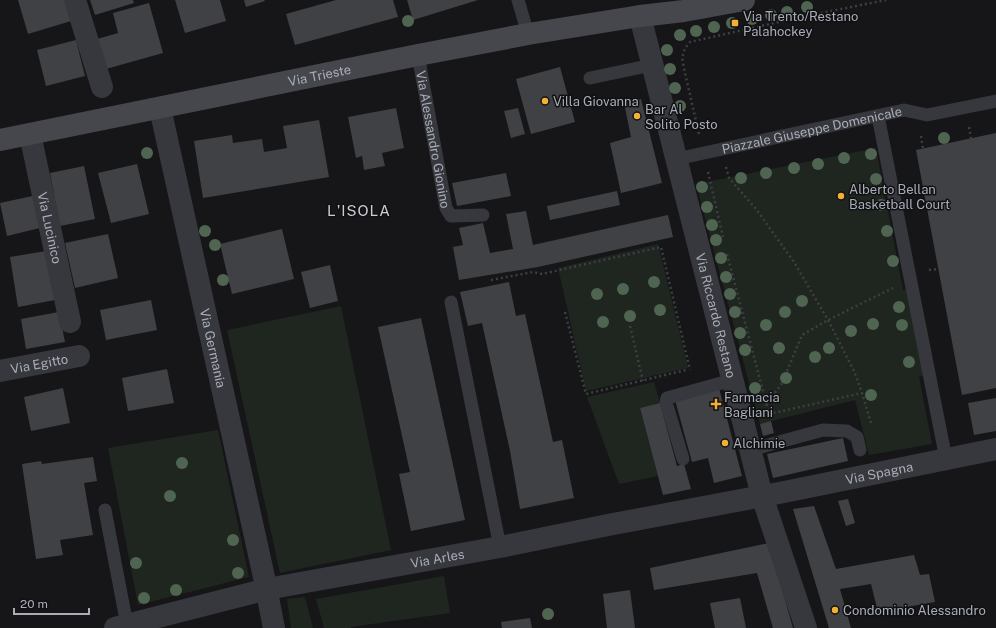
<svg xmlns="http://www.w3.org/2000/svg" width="996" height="628" font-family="'Public Sans',sans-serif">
	<rect width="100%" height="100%" fill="#161618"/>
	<path fill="#1e261f" d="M876,148L903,290L906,289L924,375L919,377L932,444L869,455L855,400L760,424L696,184Z
		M658,244L688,368L586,391L558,268Z
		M341,306L391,550L280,573L227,330Z
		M654,382L660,403L640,409L658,476L619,484L587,397Z
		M218,430L249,577L138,605L108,448Z
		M444,576L450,613L351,627V628H324L316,599Z
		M305,597L313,628H291L287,599Z"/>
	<path fill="#404145" d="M18,0H65L71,21L28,34Z
		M90,0H133L134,3L95,15Z
		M175,0H220L226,21L185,33Z
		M244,0H264L265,1L246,7Z
		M336,0H393L398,17L295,45L286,14Z
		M407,0H478L413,20Z
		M149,3L163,53L106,69L97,39L118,33L113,13Z
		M76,40L85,76L46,86L37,50Z
		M560,67L575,122L531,134L516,79Z
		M641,99L662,183L621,193L610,143L631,137L624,103Z
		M396,108L404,148L382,153L385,166L364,170L362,156L356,158L348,117Z
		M518,108L525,134L511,138L504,111Z
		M319,120L329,177L203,198L194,141L232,135L233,143L262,139L264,152L287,148L283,126Z
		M996,133V388L962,395L916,150Z
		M137,164L149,214L111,223L98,173Z
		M84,166L95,219L60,226L50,173Z
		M506,173L511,196L457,206L452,183Z
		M617,191L620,205L550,220L547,206Z
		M37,195L44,227L7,236L0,203Z
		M526,211L533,245L668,215L673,237L538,267L459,280L453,247L463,245L459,228L483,223L490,253L513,249L506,214Z
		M282,229L294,279L232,294L220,244Z
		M108,234L118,278L75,288L65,243Z
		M46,251L55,300L18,307L10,257Z
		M330,265L338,301L310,308L301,272Z
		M509,282L516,316L525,314L553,442L562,440L574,498L520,509L510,451L482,323L468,326L460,292Z
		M151,300L157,330L106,340L100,310Z
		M59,312L65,342L26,349L21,319Z
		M421,318L465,520L411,531L399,474L410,472L378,327Z
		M167,369L174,403L128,411L122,378Z
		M63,388L70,423L31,431L24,397Z
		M719,388L742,476L714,483L708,458L692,462L675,400Z
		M996,398V431L974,435L968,403Z
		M660,403L677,466L684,464L691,489L663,495L640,408Z
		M771,421L774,433L763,436L760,424Z
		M843,438L848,461L773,478L767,454Z
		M93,457L97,481L84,483L93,535L60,540L63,555L36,559L22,464L41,461L42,464Z
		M848,499L855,523L846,526L838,501Z
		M814,506L836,569L914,555L920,575L929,574L935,602L878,612L871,584L840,589L851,628H829L793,509Z
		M769,543L793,628H773L757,573L654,590L650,568Z
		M630,590L635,628H607L603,594Z
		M740,598L746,628H715L710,603Z
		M530,618L532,628H502L501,622Z"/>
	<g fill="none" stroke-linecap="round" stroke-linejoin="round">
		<path stroke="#3d3f44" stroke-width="2.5" stroke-dasharray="2 3" stroke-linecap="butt" d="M969,127L971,139
			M699,134L685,73L682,58L685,48L690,42L801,17L886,0
			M921,136L923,149
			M726,167L729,178L756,209L794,262L828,320L854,371L862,393L871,423
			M708,172L723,237
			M727,254L769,414L862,393
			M929,270L938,269
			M491,280L533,272L542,274L661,247L690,370
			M565,312L586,394L686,370
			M630,326L643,381
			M766,405L782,383L802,335L828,320L893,288"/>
		<g stroke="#37383d" stroke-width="13">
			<path d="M518,0L528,34"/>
			<path id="s1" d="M418,55L446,208L451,216L483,215"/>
			<path d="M590,78L652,65"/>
			<path d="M878,116L946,459"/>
			<path id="s2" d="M676,159L904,110L927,115L996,101"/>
			<path d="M451,302L500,547"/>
			<path d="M750,450L823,430L847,431L857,437L860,450"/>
			<path d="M683,459L666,402L667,398L732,380"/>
			<path d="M105,510L127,625"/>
		</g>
		<g stroke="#37383d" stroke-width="22">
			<path d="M75,0L102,87"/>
			<path id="s3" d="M640,16L762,496L806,628"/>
			<path id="s4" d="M160,108L264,577L274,628"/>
			<path id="s5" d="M30,134L70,322"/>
			<path id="s6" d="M0,371L79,356"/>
			<path id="s7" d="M115,628L267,589L500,547L608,525L779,493L996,449"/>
		</g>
		<path stroke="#45474d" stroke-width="22" id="s8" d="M0,140L418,55L528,34L640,16L684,11L744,0"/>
	</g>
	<g fill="#506452">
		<circle cx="807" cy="7" r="6"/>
		<circle cx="787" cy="12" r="6"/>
		<circle cx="771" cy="15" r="6"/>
		<circle cx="752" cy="19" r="6"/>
		<circle cx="408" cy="21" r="6"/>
		<circle cx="732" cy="23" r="6"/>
		<circle cx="714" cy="27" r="6"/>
		<circle cx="696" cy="31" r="6"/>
		<circle cx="680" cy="35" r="6"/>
		<circle cx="667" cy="50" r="6"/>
		<circle cx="670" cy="69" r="6"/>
		<circle cx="675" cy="88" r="6"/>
		<circle cx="680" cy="106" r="6"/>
		<circle cx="944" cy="138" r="6"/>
		<circle cx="147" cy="153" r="6"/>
		<circle cx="871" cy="154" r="6"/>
		<circle cx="844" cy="158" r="6"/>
		<circle cx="818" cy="164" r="6"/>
		<circle cx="794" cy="168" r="6"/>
		<circle cx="766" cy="173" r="6"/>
		<circle cx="741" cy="178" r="6"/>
		<circle cx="876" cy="179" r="6"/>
		<circle cx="702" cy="187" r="6"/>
		<circle cx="881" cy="205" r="6"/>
		<circle cx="707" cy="207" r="6"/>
		<circle cx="712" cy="225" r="6"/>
		<circle cx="205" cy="231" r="6"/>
		<circle cx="887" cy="231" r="6"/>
		<circle cx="716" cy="240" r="6"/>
		<circle cx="215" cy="245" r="6"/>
		<circle cx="721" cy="258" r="6"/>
		<circle cx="893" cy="261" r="6"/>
		<circle cx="726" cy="277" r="6"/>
		<circle cx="223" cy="280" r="6"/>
		<circle cx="654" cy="282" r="6"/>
		<circle cx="623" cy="289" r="6"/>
		<circle cx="597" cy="294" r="6"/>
		<circle cx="730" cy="294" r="6"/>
		<circle cx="802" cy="301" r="6"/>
		<circle cx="899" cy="307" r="6"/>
		<circle cx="660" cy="310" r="6"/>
		<circle cx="735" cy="312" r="6"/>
		<circle cx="785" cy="312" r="6"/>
		<circle cx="630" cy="316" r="6"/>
		<circle cx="603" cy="322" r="6"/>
		<circle cx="873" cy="324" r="6"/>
		<circle cx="766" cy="325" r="6"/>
		<circle cx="902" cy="325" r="6"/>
		<circle cx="851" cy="331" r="6"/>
		<circle cx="740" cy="333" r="6"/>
		<circle cx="779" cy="348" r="6"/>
		<circle cx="829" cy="348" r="6"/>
		<circle cx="745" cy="350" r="6"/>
		<circle cx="815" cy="357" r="6"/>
		<circle cx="909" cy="362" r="6"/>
		<circle cx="786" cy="378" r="6"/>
		<circle cx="755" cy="388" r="6"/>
		<circle cx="871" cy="395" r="6"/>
		<circle cx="182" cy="463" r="6"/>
		<circle cx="170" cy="496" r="6"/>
		<circle cx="233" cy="540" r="6"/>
		<circle cx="136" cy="563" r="6"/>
		<circle cx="238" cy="573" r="6"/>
		<circle cx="176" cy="590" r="6"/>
		<circle cx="144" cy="598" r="6"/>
		<circle cx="548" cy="614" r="6"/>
	</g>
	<g fill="#f2b134" stroke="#111113" stroke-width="1.5">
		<rect x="731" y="19" width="8" height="8" rx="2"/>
		<circle cx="545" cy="101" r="4"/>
		<circle cx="637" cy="116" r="4"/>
		<circle cx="841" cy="196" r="4"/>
		<path d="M714 398h4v4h4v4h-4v4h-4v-4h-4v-4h4z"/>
		<circle cx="725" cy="443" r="4"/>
		<circle cx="835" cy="610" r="4"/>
	</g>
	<g text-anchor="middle" stroke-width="3" stroke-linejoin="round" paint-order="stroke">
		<g font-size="13" fill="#a8adb8" stroke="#111113" text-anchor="start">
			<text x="743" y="21">Via Trento/Restano<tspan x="743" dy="15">Palahockey</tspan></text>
			<text x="553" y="106">Villa Giovanna</text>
			<text x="645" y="114">Bar Al<tspan x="645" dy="15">Solito Posto</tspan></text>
			<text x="849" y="194">Alberto Bellan<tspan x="849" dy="15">Basketball Court</tspan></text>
			<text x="724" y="402">Farmacia<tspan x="724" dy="15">Bagliani</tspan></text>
			<text x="733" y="448">Alchimie</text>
			<text x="843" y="615">Condominio Alessandro</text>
		</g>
		<g font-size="13" fill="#a8adb8" stroke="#111113">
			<text dy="5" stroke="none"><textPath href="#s8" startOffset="326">Via Trieste</textPath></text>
			<text dy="5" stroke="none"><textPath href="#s2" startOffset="139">Piazzale Giuseppe Domenicale</textPath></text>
			<text dy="5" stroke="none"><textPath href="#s1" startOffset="86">Via Alessandro Gionino</textPath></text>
			<text dy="5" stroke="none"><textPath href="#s5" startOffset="96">Via Lucinico</textPath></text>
			<text dy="5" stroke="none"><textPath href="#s3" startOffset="309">Via Riccardo Restano</textPath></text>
			<text dy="5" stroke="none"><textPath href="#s4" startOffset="246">Via Germania</textPath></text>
			<text dy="5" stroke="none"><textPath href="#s6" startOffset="40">Via Egitto</textPath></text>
			<text dy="5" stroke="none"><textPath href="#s7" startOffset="780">Via Spagna</textPath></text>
			<text dy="5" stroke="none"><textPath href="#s7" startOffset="330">Via Arles</textPath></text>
		</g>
		<g font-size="15" letter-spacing="1" fill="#c9ccd4" stroke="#111113">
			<text x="359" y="216">L'ISOLA</text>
		</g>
	</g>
	<path d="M14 608v6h75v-6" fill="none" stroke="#a8adb8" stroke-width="2"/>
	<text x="20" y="608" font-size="12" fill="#a8adb8" stroke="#111113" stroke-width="3" paint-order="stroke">20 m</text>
</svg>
